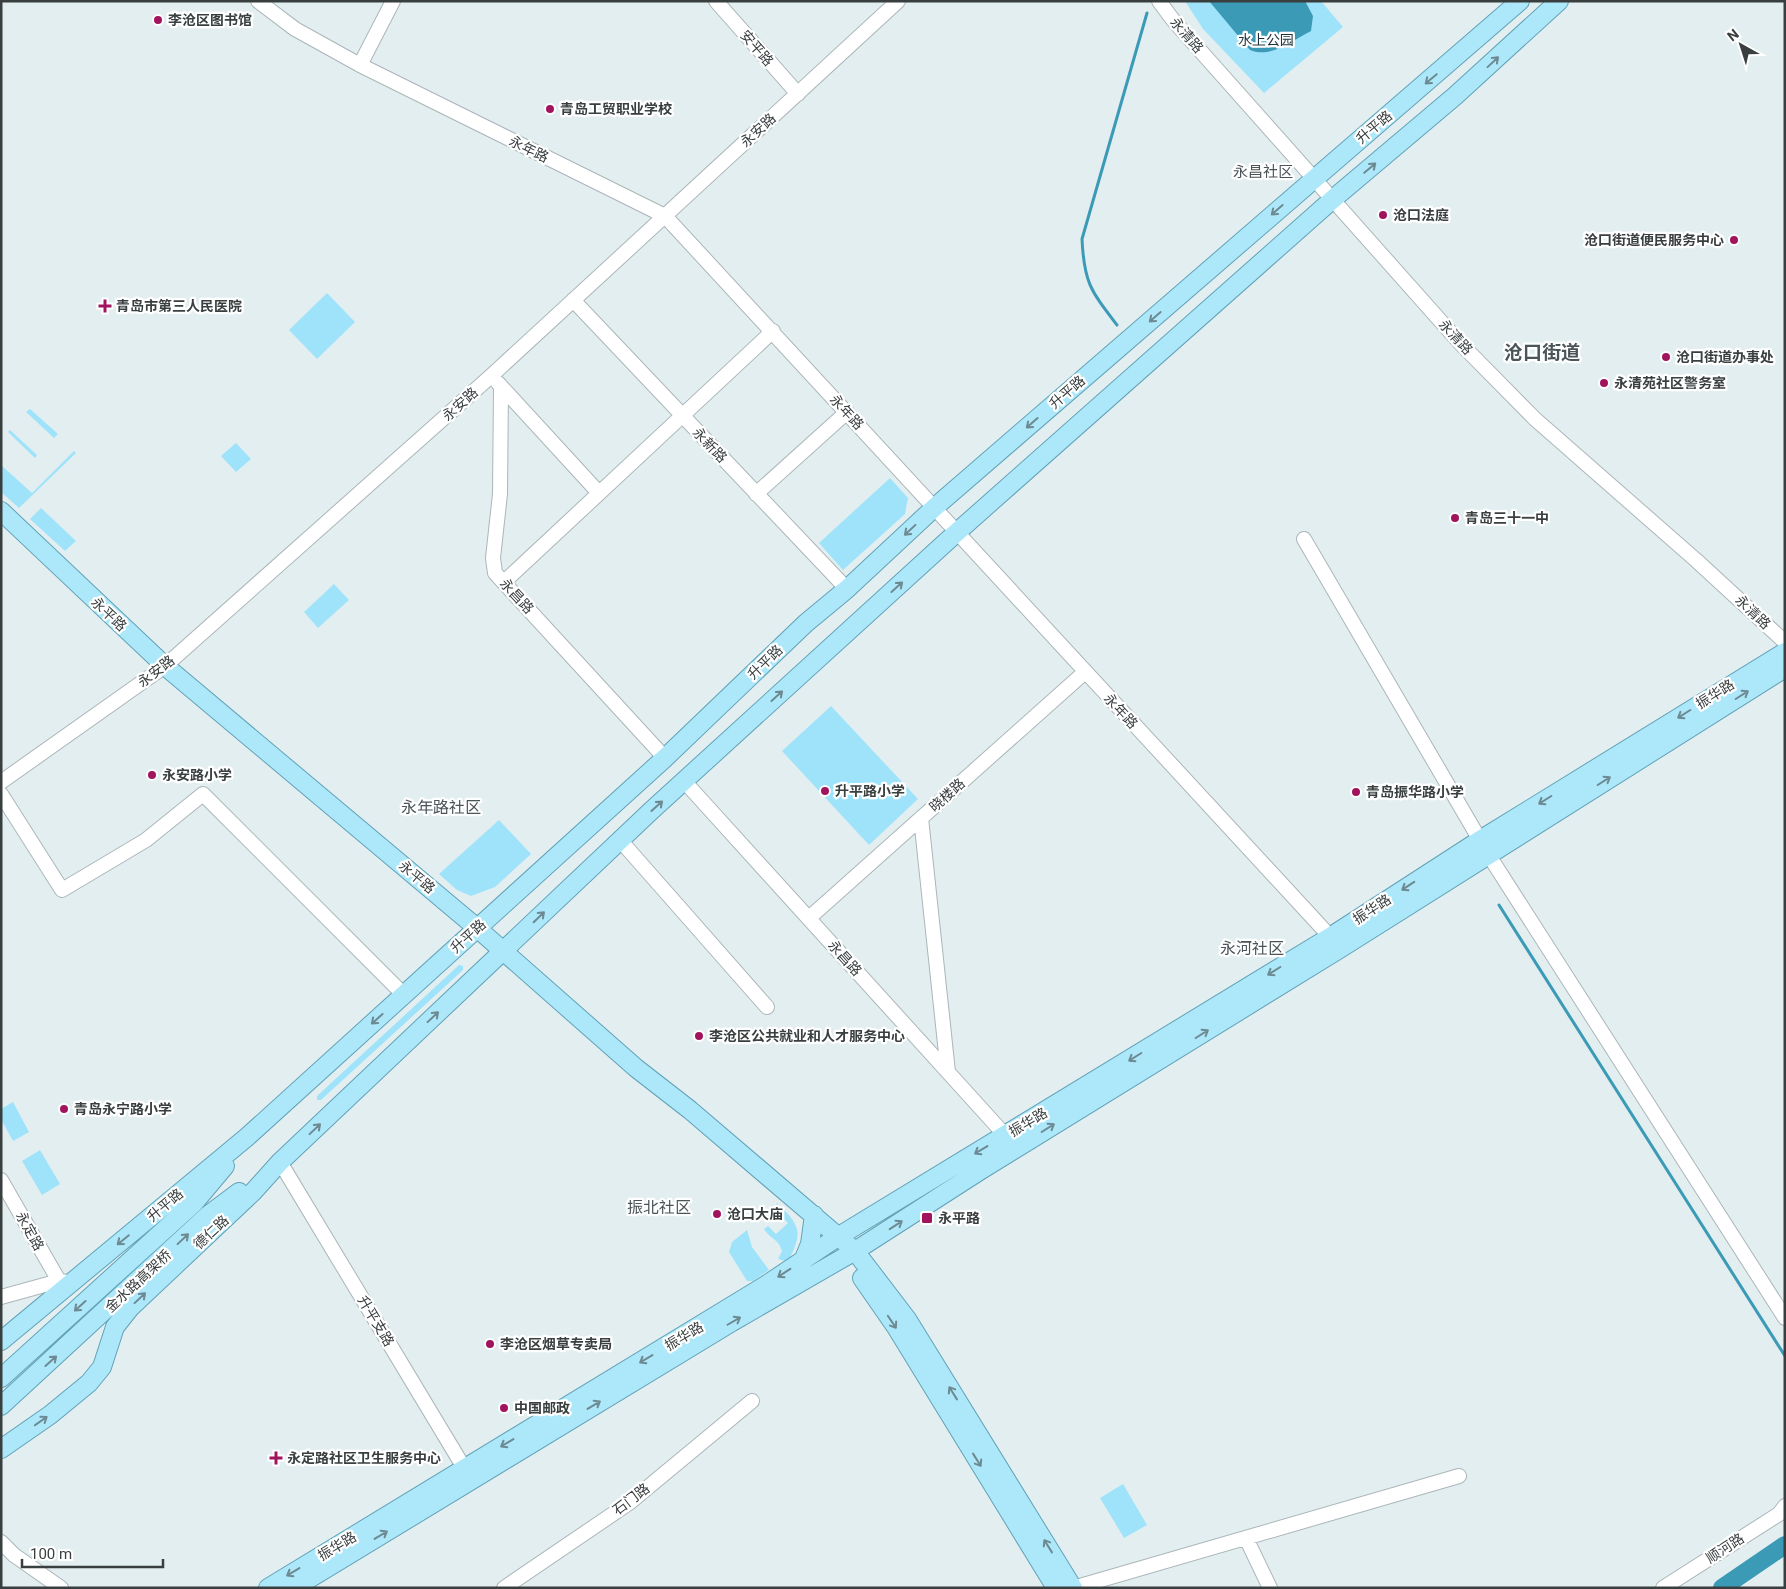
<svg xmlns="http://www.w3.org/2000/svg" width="1786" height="1589" font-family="Roboto,'Noto Sans SC',sans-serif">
	<rect width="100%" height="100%" fill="#e3eef1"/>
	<path fill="#9fe3fa" d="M1185,1H1321L1343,27L1264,93L1203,29Z
		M327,293L355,322L317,359L289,330Z
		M30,409L58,434L54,438L26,412Z
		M10,430L37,455L35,458L8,432Z
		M236,443L251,459L236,472L221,456Z
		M74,451L76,453L19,508L1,492V465L32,493Z
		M890,478L908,498L905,514L843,570L819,543Z
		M41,508L76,541L65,551L30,519Z
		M334,584L349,600L318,628L304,612Z
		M831,706L918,799L869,845L782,751Z
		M499,820L531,854L495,887L471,896L457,890L439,874Z
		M459,965L463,966V970L321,1100H317V1096Z
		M13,1102L29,1132L13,1141L1,1119V1109Z
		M40,1150L60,1184L42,1195L22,1161Z
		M777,1203C801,1226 803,1232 788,1262L778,1259L782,1251C778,1238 770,1239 764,1229L768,1226L776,1234L788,1223L773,1208Z
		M747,1230L752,1247L769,1270L753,1281H747L729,1252L732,1242Z
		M1123,1484L1147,1525L1124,1538L1100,1498Z"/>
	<path fill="#3b9ab6" d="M1209,1H1305L1313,16L1311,31C1293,40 1270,59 1250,50Z"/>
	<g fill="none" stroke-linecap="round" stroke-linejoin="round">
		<path stroke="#3b9ab6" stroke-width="3" d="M1117,325C1091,291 1084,283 1082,239L1147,13
			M1499,905L1785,1356"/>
		<path stroke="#3b9ab6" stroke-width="18" d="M1722,1588L1785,1545"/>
		<defs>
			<path id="minor" d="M258,1L295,29L360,65L665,216L1337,944
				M716,1L798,94
				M1159,1L1173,20L1461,344L1535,419L1697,561L1785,642
				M360,65L393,1
				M573,300L847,589
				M498,383L599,493
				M501,387L500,494L493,558L495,573L665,758
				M756,494L847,412
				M1304,539L1480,840
				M504,582L773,331
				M684,781L1005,1135
				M1,782L165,666L491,376L898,1
				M1,794L62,890L146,840L203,794L404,995
				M921,818L948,1072
				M620,840L767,1007
				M1488,854L1785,1318
				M809,918L1085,672
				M280,1162L469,1476
				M1,1180L59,1281
				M1,1297L59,1281L68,1282
				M1246,1538L1270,1588
				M1,1542L14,1555L61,1588
				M504,1588L629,1503L752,1401
				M1073,1588L1459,1476
				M1663,1588L1779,1514L1785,1506"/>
			<path id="major" d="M1,511L165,666L477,928L636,1068L690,1110L855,1251L907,1319L1073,1588
				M803,1261L810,1244L814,1215
				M862,1278L896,1327L1056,1588
				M1,1341L247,1137L665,758L806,623L847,589L935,507L1520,1
				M1,1378L194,1203L225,1166
				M1,1406L207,1216L239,1192
				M1,1449L50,1415L89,1383L102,1367L115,1327L130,1308L253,1192L280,1162L652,810L956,533L1333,199L1455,96L1559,1
				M268,1588L766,1285L839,1236L1330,937L1480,840L1785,652
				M294,1588L732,1322L855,1251L981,1170L1341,948L1785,668"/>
		</defs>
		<use href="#minor" stroke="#abb6b9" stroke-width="16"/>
		<use href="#major" stroke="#61a2b7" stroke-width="20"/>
		<use href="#minor" stroke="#fff" stroke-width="14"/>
		<use href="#major" stroke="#ade8fa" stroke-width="18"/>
	</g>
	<defs><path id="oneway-shaft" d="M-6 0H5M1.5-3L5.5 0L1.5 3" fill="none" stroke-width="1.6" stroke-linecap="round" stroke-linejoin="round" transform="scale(1.25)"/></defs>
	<g stroke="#6d8a93">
		<use href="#oneway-shaft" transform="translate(1493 62) rotate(-43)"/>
		<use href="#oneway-shaft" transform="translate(1431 79) rotate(140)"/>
		<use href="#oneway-shaft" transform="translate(1370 168) rotate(-40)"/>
		<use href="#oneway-shaft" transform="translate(1277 210) rotate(139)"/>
		<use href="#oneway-shaft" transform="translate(1155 317) rotate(139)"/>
		<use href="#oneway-shaft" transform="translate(1032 423) rotate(139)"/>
		<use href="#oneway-shaft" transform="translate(910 530) rotate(137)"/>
		<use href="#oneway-shaft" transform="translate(897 587) rotate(-42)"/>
		<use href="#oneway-shaft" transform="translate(1742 695) rotate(-32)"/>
		<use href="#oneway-shaft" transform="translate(777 696) rotate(-42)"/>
		<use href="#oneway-shaft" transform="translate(1684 714) rotate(148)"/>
		<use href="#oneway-shaft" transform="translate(1604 781) rotate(-32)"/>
		<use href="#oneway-shaft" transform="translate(1545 800) rotate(148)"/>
		<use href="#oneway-shaft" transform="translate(657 806) rotate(-42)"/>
		<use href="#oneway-shaft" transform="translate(1408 886) rotate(147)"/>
		<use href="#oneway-shaft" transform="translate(539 917) rotate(-44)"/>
		<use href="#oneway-shaft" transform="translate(1274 971) rotate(148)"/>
		<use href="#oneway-shaft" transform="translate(433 1017) rotate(-43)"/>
		<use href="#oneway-shaft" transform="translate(377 1019) rotate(138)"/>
		<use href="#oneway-shaft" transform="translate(1202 1034) rotate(-32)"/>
		<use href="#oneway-shaft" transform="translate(1135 1057) rotate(148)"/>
		<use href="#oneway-shaft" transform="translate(1048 1128) rotate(-32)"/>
		<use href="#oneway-shaft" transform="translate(315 1129) rotate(-43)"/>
		<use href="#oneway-shaft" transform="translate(981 1150) rotate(149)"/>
		<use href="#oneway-shaft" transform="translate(896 1225) rotate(-33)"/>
		<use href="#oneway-shaft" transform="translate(183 1239) rotate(-43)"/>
		<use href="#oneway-shaft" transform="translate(123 1240) rotate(141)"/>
		<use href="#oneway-shaft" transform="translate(784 1273) rotate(147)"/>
		<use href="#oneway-shaft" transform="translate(140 1298) rotate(-43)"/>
		<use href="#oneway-shaft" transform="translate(80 1306) rotate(138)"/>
		<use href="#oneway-shaft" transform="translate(734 1321) rotate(-30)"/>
		<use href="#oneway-shaft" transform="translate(892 1322) rotate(56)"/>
		<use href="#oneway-shaft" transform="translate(646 1359) rotate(149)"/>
		<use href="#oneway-shaft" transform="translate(51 1361) rotate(-42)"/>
		<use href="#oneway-shaft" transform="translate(953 1393) rotate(-122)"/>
		<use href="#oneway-shaft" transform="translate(594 1405) rotate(-31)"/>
		<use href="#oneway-shaft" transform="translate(41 1421) rotate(-35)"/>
		<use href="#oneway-shaft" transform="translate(507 1443) rotate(149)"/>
		<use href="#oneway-shaft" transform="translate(977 1460) rotate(58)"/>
		<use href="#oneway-shaft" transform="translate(381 1535) rotate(-31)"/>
		<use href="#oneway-shaft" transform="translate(1048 1546) rotate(-122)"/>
		<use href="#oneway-shaft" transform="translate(293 1572) rotate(149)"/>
	</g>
	<g fill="#a1145d" stroke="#fff" stroke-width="2">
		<circle cx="158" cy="20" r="5"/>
		<circle cx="550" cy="109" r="5"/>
		<circle cx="1383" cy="215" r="5"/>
		<circle cx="1734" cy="240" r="5"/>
		<path d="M102.5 298.5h5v5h5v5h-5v5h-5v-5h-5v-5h5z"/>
		<circle cx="1666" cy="357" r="5"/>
		<circle cx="1604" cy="383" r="5"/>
		<circle cx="1455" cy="518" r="5"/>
		<circle cx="152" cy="775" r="5"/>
		<circle cx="825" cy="791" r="5"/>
		<circle cx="1356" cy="792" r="5"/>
		<circle cx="699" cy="1036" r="5"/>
		<circle cx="64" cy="1109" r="5"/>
		<circle cx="717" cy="1214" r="5"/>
		<rect x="921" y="1212" width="12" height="12" rx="2.5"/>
		<circle cx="490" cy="1344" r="5"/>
		<circle cx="504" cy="1408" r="5"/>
		<path d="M273.5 1450.5h5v5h5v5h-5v5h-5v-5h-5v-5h5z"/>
	</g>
	<g text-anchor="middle" stroke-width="4.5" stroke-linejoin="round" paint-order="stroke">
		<g font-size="14" font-weight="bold" fill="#393e3f" stroke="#fff" text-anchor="start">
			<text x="168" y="25">李沧区图书馆</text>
			<text x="560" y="114">青岛工贸职业学校</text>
			<text x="1393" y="220">沧口法庭</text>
			<text x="1724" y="245" text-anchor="end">沧口街道便民服务中心</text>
			<text x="116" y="311">青岛市第三人民医院</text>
			<text x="1676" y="362">沧口街道办事处</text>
			<text x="1614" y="388">永清苑社区警务室</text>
			<text x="1465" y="523">青岛三十一中</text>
			<text x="162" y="780">永安路小学</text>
			<text x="835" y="796">升平路小学</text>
			<text x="1366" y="797">青岛振华路小学</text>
			<text x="709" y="1041">李沧区公共就业和人才服务中心</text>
			<text x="74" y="1114">青岛永宁路小学</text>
			<text x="727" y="1219">沧口大庙</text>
			<text x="938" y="1223">永平路</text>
			<text x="500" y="1349">李沧区烟草专卖局</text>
			<text x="514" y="1413">中国邮政</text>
			<text x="287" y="1463">永定路社区卫生服务中心</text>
		</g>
		<g font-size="14" fill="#393e3f" stroke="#fff">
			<text transform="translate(1187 35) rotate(49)" y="5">永清路</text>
			<text transform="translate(757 48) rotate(49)" y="5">安平路</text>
			<text transform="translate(1374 127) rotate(-40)" y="5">升平路</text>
			<text transform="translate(758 130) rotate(-43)" y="5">永安路</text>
			<text transform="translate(529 149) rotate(26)" y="5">永年路</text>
			<text transform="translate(1456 337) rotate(47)" y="5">永清路</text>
			<text transform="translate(1067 392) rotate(-41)" y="5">升平路</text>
			<text transform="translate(460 404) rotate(-42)" y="5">永安路</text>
			<text transform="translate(847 412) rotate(47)" y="5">永年路</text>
			<text transform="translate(710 445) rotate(46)" y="5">永新路</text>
			<text transform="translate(517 596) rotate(47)" y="5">永昌路</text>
			<text transform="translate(1753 612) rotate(43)" y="5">永清路</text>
			<text transform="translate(109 614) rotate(43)" y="5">永平路</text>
			<text transform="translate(765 662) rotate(-44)" y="5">升平路</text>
			<text transform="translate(156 671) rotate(-37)" y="5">永安路</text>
			<text transform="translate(1715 694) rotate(-32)" y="5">振华路</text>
			<text transform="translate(1121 711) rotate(47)" y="5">永年路</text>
			<text transform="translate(947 795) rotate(-42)" y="5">晓楼路</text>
			<text transform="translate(417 877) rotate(40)" y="5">永平路</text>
			<text transform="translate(1372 909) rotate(-33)" y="5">振华路</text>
			<text transform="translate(468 936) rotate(-42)" y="5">升平路</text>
			<text transform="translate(845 958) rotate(48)" y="5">永昌路</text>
			<text transform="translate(1028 1122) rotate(-31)" y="5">振华路</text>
			<text transform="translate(165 1205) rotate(-40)" y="5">升平路</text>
			<text transform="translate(30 1231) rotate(61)" y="5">永定路</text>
			<text transform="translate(211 1232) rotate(-43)" y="5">德仁路</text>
			<text transform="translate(138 1281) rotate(-43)" y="5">金水路高架桥</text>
			<text transform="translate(376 1321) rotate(59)" y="5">升平支路</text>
			<text transform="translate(684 1336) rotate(-31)" y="5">振华路</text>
			<text transform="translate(631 1499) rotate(-37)" y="5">石门路</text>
			<text transform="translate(337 1546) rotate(-31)" y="5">振华路</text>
			<text transform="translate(1725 1548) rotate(-33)" y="5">顺河路</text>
		</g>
		<g font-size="14" fill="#1d333a" stroke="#fff">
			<text x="1266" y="45">水上公园</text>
		</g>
		<g font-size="15" fill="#4b5458" stroke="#fff">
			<text x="1263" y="177">永昌社区</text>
		</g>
		<g font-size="16" fill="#4b5458" stroke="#fff">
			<text x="441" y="813">永年路社区</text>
			<text x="1252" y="954">永河社区</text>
			<text x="659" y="1213">振北社区</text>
		</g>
		<g font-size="19" font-weight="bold" fill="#4b5458" stroke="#fff">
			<text x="1542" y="359">沧口街道</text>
		</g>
	</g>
	<rect width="1786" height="1589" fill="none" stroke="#393e3f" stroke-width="5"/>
	<g transform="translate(1741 45) rotate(321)" stroke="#ffffff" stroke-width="4" paint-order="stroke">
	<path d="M0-4L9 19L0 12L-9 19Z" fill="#393e3f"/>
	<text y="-8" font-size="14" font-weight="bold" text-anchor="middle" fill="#393e3f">N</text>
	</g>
	<path d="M22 1559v8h141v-8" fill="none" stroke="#393e3f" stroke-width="2.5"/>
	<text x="30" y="1559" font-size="15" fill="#393e3f" stroke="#ffffff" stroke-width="4" paint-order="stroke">100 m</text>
</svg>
